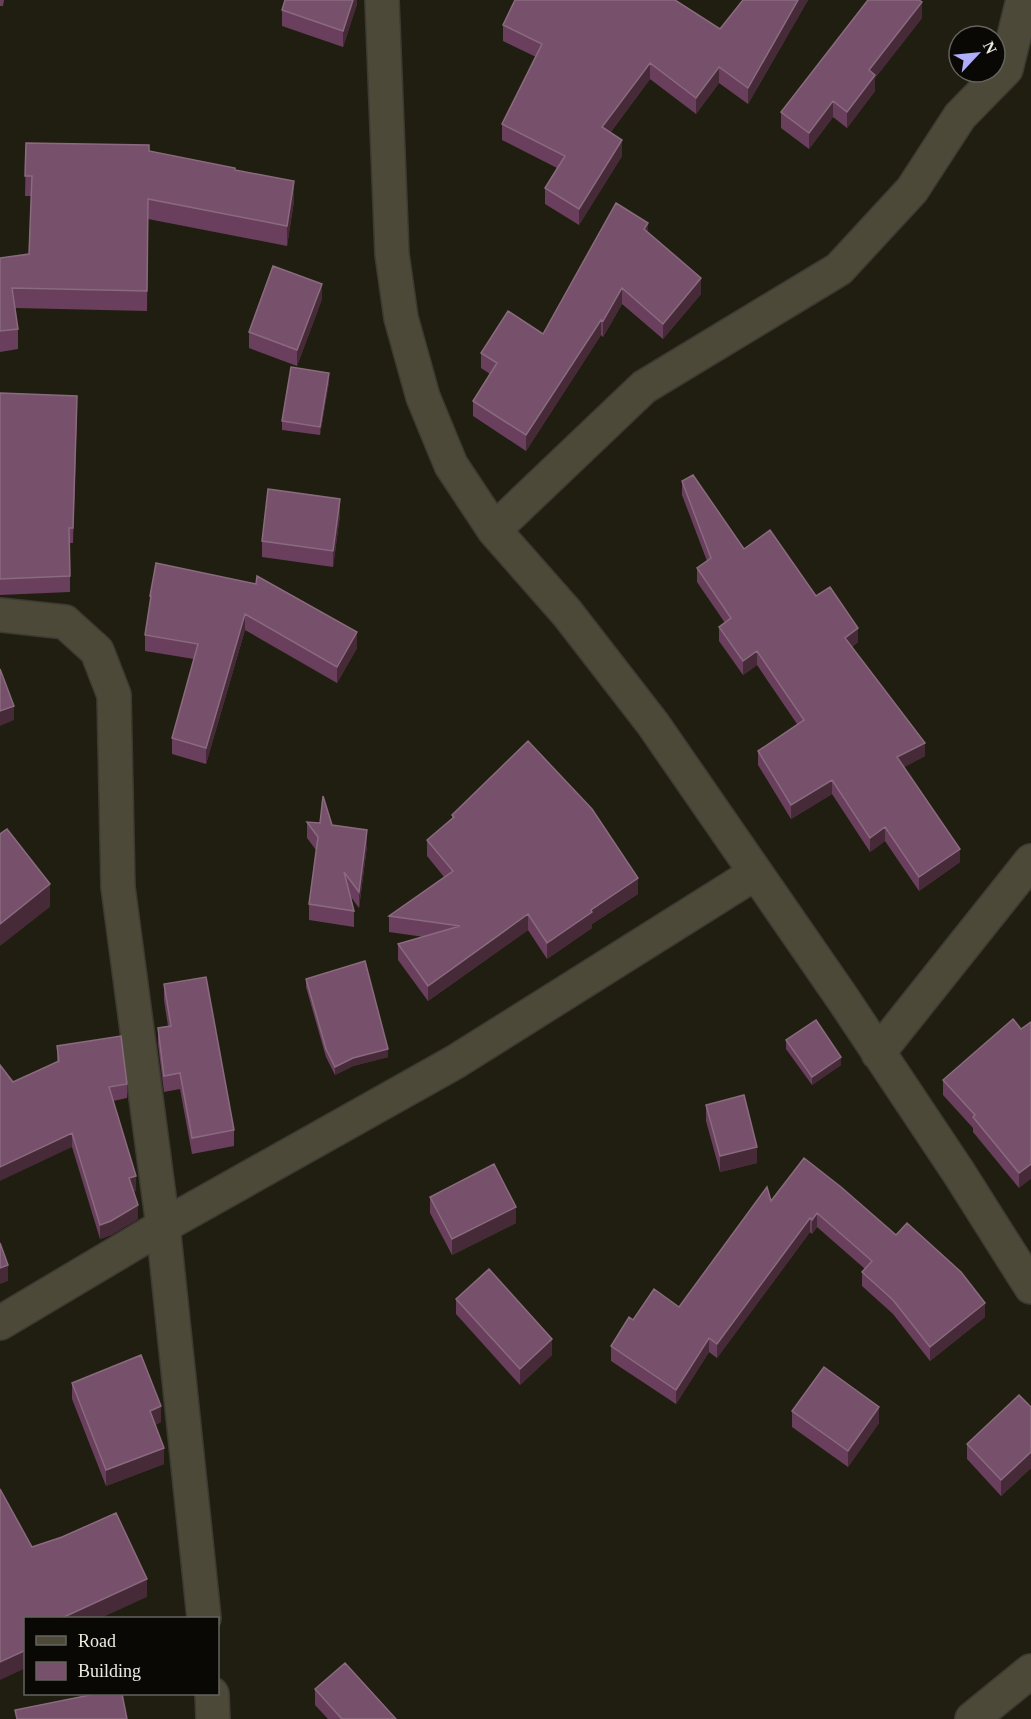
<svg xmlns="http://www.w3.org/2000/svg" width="1031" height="1719" font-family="'Times New Roman',serif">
	<rect width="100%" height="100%" fill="#201e10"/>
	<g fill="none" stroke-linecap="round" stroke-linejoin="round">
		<defs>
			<path id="minor" d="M382,0L392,254L401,318L423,397L451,465L494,530L567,613L653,724L843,999L959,1173L1031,1287
				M494,530L644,387L839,269L912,190L960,116L1006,69L1023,0
				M0,615L65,622L97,651L114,695L118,887L163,1226L204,1618
				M878,1053L1031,861
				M0,1323L163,1226L455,1062L754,874
				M212,1694L213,1719
				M972,1719L1031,1671"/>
		</defs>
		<use href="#minor" stroke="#3c3a32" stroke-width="36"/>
		<use href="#minor" stroke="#4c4939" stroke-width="33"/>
	</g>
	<path fill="#693f5d" d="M0,0H4L3,6H0Z
		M357,0V4L343,47L282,26V10Z
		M743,0H808L748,104L719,83L696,114L650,79L610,133L622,156L579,225L545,204V188L557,168L502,140V124L536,57L503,41V25L720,29Z
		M922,18L875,78V91L847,128L833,117L809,149L781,128V112Z
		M26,143L149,151L235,171L294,201L287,246L148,219L147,311L15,308L18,329V349L0,352V258L29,254L31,196H25Z
		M648,232L701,294L663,339L622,304L603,337L601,335L526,451L473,416V401L490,374L481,368V353L543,334Z
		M322,299L297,366L249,348V332Z
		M329,382L320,435L282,430V421Z
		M0,393L77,412L73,543H70V592L0,595Z
		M682,481L744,549L816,596L858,642L852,647L925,756L904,767L960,862L919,891L885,841L870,852L832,794L791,819L758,765V751L797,724L757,665L743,675L719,641V627L725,623L697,582V568L707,561L682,495Z
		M340,515L333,567L262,557V541Z
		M156,563L357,648L337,683L245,630L206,764L172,754V738L194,659L145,651V635L150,608V596Z
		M452,815L638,894L592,924V928L547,959L528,930L428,1001L398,960V944L424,937L389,932V916L444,877L427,856V840L452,819Z
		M307,822L332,825L367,846L359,908L351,897L354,911V927L309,920V904L316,850L307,838Z
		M306,979L388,1057L353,1066L335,1075L326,1057L306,987Z
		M164,984L234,1130V1146L192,1154L180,1089L164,1092L158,1044V1028L168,1026L164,1000Z
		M1021,1029L1019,1188L973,1132V1128L943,1095V1080Z
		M786,1040L841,1065L812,1085L786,1049Z
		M57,1046L127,1084V1098L113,1101L136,1191H134L138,1219L111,1235L100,1239L72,1147L13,1082L57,1062Z
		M706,1105L757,1163L720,1172L706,1121Z
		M804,1158L985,1317L930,1361L893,1314L862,1286V1272L865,1269L817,1227L812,1234L810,1232L717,1358L709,1352L676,1404L611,1361V1346L633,1320L679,1307L771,1201Z
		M430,1197L516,1223L452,1255L430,1213Z
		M456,1299L552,1355L520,1385L456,1314Z
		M72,1383L161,1422L155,1425L164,1464L106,1486L72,1399Z
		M1031,1407V1468L1001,1496L967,1459V1444Z
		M792,1411L879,1423L848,1467L792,1427Z
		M315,1689L396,1719H328L315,1705Z"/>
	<path fill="#462a38" d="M353,0H357V4L343,47V31Z
		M798,0H808L748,104V88Z
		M922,2V18L875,78V91L847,128V112L869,70Z
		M650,63V79L602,143V127Z
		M719,67V83L696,114V98Z
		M833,101V117L809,149V133Z
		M622,140V156L579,225V209Z
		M294,181V201L287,246V226Z
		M648,223V238L644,229Z
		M701,278V294L663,339V324Z
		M322,284V299L297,366V350Z
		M622,288V304L603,337V321Z
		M601,320V335L526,451V435Z
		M329,373V382L320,435V427Z
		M340,499V515L333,567V551Z
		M245,614V630L206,764V748Z
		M858,628V642L845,652V638Z
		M357,632V648L337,683V667Z
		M757,651V665L743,675V661Z
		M14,706V720L0,726V711Z
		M925,743V756L897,771V757Z
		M832,780V794L791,819V805Z
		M885,827V841L870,852V838Z
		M367,830V846L359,908V892Z
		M960,849V862L919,891V877Z
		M638,878V894L592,924V928L547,959V943L591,910Z
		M50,884V907L0,946V924Z
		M528,914V930L428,1001V986Z
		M388,1049V1057L353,1066L335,1075V1067L353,1058Z
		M841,1057V1065L812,1085V1077Z
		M72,1133V1147L0,1181V1167Z
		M757,1147V1163L720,1172V1156Z
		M1031,1164V1179L1019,1188V1173Z
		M136,1176V1191L129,1193V1178Z
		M138,1205V1219L111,1235L100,1239V1225Z
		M516,1207V1223L452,1255V1239Z
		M817,1213V1227L812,1234V1220Z
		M810,1218V1232L717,1358V1344Z
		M8,1265V1281L0,1284V1268Z
		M985,1303V1317L930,1361V1347Z
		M709,1338V1352L676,1404V1390Z
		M552,1339V1355L520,1385V1369Z
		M161,1406V1422L150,1427V1411Z
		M879,1407V1423L848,1467V1451Z
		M164,1448V1464L106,1486V1470Z
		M1031,1452V1468L1001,1496V1480Z
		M147,1579V1597L101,1618H64V1617Z
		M26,1650V1668L0,1680V1662Z"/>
	<path fill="#77516b" stroke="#8a6a7e" stroke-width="1.5" d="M285,0H353L343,31L282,10Z
		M515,0H675L720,29L743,0H798L748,88L719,67L696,98L650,63L602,127L622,140L579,209L545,188L565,156L502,124L542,44L503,25Z
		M868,0H919L922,2L869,70L875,75L847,112L833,101L809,133L781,112Z
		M26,143L149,145V151L235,168V170L294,181L287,226L148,199L147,291L12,288L18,329L0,331V258L29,254L32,176H25Z
		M616,203L648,223L644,229L701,278L663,324L622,288L603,321L601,320L526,435L473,401L497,363L481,353L508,311L543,334Z
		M273,266L322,284L297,350L249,332Z
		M291,367L329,373L320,427L282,421Z
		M0,393L77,396L73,528H69L70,576L0,579Z
		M693,475L744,549L770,530L816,596L830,587L858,628L845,638L925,743L897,757L960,849L919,877L885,827L870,838L832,780L791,805L758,751L804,720L757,651L743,661L719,627L731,618L697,568L711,558L682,481Z
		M268,489L340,499L333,551L262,541Z
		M156,563L256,584L257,576L357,632L337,667L245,614L206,748L172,738L198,644L145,635L151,596H150Z
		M0,669L14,706L0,711Z
		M528,741L592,809L638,878L591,910L592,912L547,943L528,914L428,986L398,944L460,926L389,916L453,871L427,840L454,817L452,815Z
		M323,796L332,825L367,830L359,892L344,872L354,911L309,904L318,837L307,822L320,823Z
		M7,829L50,884L0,924V834Z
		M365,961L388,1049L353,1058L335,1067L326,1049L306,979Z
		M206,977L234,1130L192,1138L180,1073L164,1076L158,1028L171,1026L164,984Z
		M1013,1019L1021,1029L1031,1022V1164L1019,1173L973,1117L975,1115L943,1080Z
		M816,1020L841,1057L812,1077L786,1040Z
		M121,1036L127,1084L109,1087L136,1176L129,1178L138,1205L111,1221L100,1225L72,1133L0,1167V1065L13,1082L59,1061L57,1046Z
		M744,1095L757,1147L720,1156L706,1105Z
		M804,1158L841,1187L896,1235L907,1223L961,1272L985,1303L930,1347L893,1300L862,1272L872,1261L817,1213L812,1220L810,1218L717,1344L709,1338L676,1390L611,1346L629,1317L633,1320L654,1289L679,1307L767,1187L771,1201Z
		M494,1164L516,1207L452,1239L430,1197Z
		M0,1243L8,1265L0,1268Z
		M489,1269L552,1339L520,1369L456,1299Z
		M141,1355L161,1406L150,1411L164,1448L106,1470L72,1383Z
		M824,1367L879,1407L848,1451L792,1411Z
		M1019,1395L1031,1407V1452L1001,1480L967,1444Z
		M0,1489L32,1547L62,1537L116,1513L147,1579L64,1617L65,1618H26V1650L0,1662Z
		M345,1663L396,1719H342L315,1689Z
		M95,1694H122L127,1719H17L15,1710Z"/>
	<rect x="24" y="1617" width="195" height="78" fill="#090804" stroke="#64635d" stroke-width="1.5"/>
	<rect x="36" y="1636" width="30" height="9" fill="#4c4939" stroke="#64635d" stroke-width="1.5"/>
	<text x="78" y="1647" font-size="18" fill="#edebe2">Road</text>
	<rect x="36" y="1662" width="30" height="18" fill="#77516b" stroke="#64635d" stroke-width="1.5"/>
	<text x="78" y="1677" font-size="18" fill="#edebe2">Building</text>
	<g transform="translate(977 54) rotate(64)"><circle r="28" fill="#090804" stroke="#64635d" stroke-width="1.5"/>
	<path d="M0-4.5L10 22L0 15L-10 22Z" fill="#afaefa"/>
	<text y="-9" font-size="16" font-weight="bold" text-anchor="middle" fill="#edebe2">N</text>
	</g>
</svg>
